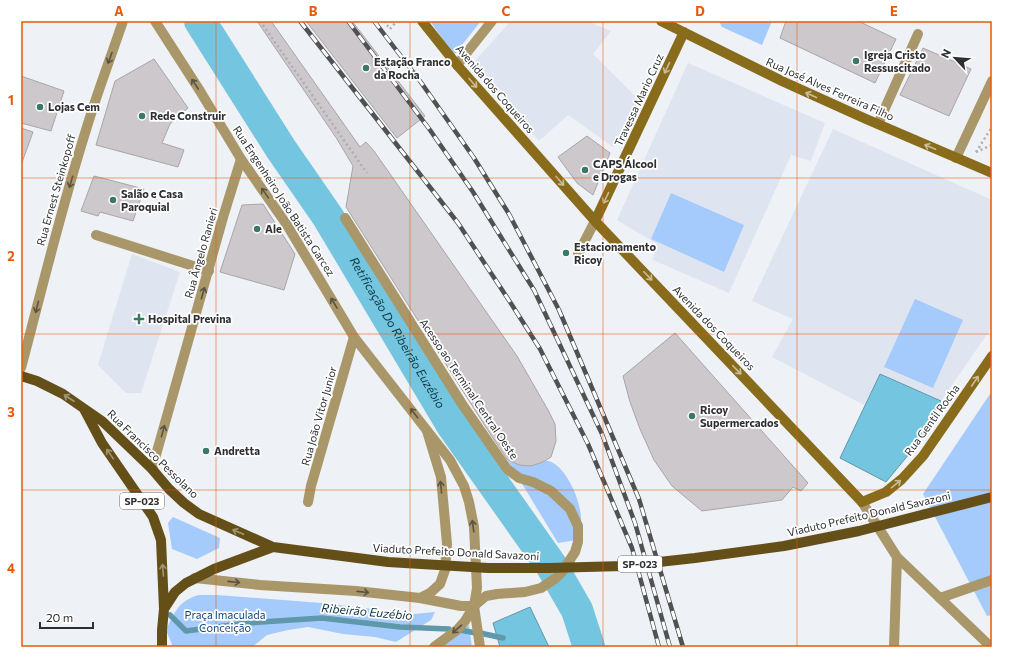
<svg xmlns="http://www.w3.org/2000/svg" width="1013" height="668" font-family="Commissioner,sans-serif">
	<rect width="100%" height="100%" fill="#eef1f5"/>
	<path fill="#dee5f0" d="M511,21H587L611,31L593,54L638,99L613,147L568,115L539,141L474,62Z
		M688,63L825,123L811,161L791,155L729,293L653,260L657,244L617,220Z
		M833,129L992,200V327L941,401L880,374L864,405L772,357L793,319L752,301Z
		M132,254L180,272L141,393H126L98,365Z"/>
	<path fill="#a5cbfc" d="M430,21H481L454,55Z
		M719,21H772L762,45L722,27Z
		M671,193L744,225L724,272L651,239Z
		M915,299L963,320L933,388L884,367Z
		M992,391V615L987,616L923,494Z
		M507,459L549,461C567,467 582,503 581,521C580,527 578,534 577,540L558,543Z
		M173,517L220,538L219,548L197,559L172,549L168,523Z
		M199,595H217L322,603L414,614L435,612L431,620L396,642L375,637L343,634L308,627L288,630L267,635L252,647H173L166,630C174,613 179,600 199,595Z
		M469,625L472,647H438L445,640Z"/>
	<path fill="#74c5df" stroke="#5f98ab" d="M880,374L941,401L914,448L886,482L840,458Z
		M530,607L549,647H500L493,623Z"/>
	<g fill="none" stroke-linecap="round" stroke-linejoin="round">
		<path stroke="#5f98ab" stroke-width="5.5" d="M170,615L186,631L247,623L322,618L400,627L449,629
			M460,630L476,633
			M480,633L503,638"/>
		<path stroke="#74c5df" stroke-width="32" id="s1" d="M200,21L281,149L328,217L452,425L551,565L577,610L589,647"/>
	</g>
	<path fill="#cdc8cc" stroke="#a9a5a8" d="M257,21H271L360,147L366,142L374,151L517,356L548,410L555,424L556,441L551,457L543,462L531,466L519,465L507,459L487,429L346,207L353,166L337,139Z
		M306,21H352L425,116L397,138Z
		M786,21H858L896,39L875,83L780,38Z
		M923,48L971,69L949,116L900,95Z
		M154,59L188,108L170,124L162,143L184,150L178,167L96,145L115,81Z
		M21,76L64,91L51,131L21,123Z
		M21,128L33,132L21,165Z
		M587,136L610,153L593,195L577,183L558,157Z
		M94,176L144,189L133,221L100,212L98,216L81,211Z
		M263,204L295,254L284,290L220,272L242,205Z
		M675,333L808,483L801,491L793,487L782,500L702,511L672,486L654,460L640,429L630,402L623,376Z"/>
	<g fill="none" stroke-linecap="round" stroke-linejoin="round">
		<path stroke="#acaeb2" stroke-width="2.5" stroke-dasharray="2 3" stroke-linecap="butt" d="M260,21L367,173
			M384,21L390,29L396,22L395,21
			M976,152L992,127
			M976,152L992,145"/>
		<path stroke="#aa9769" stroke-width="10" d="M878,124L918,34
			M956,158L992,81
			M345,218L462,404L507,469L519,478L533,482L551,491L570,509L578,526V542L575,552L562,572L556,578L541,588L525,592L497,594L486,596L474,606L465,621L457,630L434,647
			M96,235L209,271
			M578,254L595,221
			M195,578L260,585L356,591L420,598L461,606H474"/>
		<path stroke="#aa9769" stroke-width="10" d="M940,598L992,580"/>
		<path stroke="#aa9769" stroke-width="10" d="M457,65L492,21
			M152,469L224,214L241,159
			M308,502L311,486L354,337
			M862,502L897,557L991,647
			M420,598L430,593L440,584L445,570L447,544L441,477L427,431
			M894,647L897,557"/>
		<path stroke="#aa9769" stroke-width="10" d="M155,21L200,91L241,159L287,225L354,337L450,460L464,486L469,502L474,527L477,588L474,606L480,647
			M21,368C42,289 61,209 86,130C97,93 111,57 123,21"/>
		<path stroke="#886b1b" stroke-width="10" d="M422,21L457,65L595,221L862,502L886,492L902,479L923,456L992,356
			M661,21L784,82L866,119L992,173
			M595,221L684,32"/>
		<path stroke="#644f19" stroke-width="10" d="M21,376L37,381L63,394L102,421L152,469L169,489L184,503L199,514L273,547L388,562L488,568H549L623,566L695,558L784,546L859,531L992,497
			M84,409L102,443L153,517L161,540L164,609
			M162,647V630L164,609L175,592L186,583L214,569L273,547"/>
		<defs>
			<path id="rail" d="M300,21L458,223L512,305L540,349L588,444L632,548L659,647
				M348,21L430,130L473,192L534,290L602,434L635,523L670,647
				M374,21L420,81L474,158L509,214L559,310L639,499L683,647"/>
		</defs>
		<use href="#rail" stroke="#505153" stroke-width="4.5"/>
		<use href="#rail" stroke="#fff" stroke-width="3" stroke-dasharray="9" stroke-linecap="butt"/>
	</g>
	<defs><path id="oneway-shaft" d="M-6 0H5M1.5-3L5.5 0L1.5 3" fill="none" stroke-width="1.6" stroke-linecap="round" stroke-linejoin="round"/></defs>
	<g stroke="#595345">
		<use href="#oneway-shaft" transform="translate(110 58) rotate(110)"/>
		<use href="#oneway-shaft" transform="translate(195 84) rotate(-123)"/>
		<use href="#oneway-shaft" transform="translate(71 182) rotate(106)"/>
		<use href="#oneway-shaft" transform="translate(265 193) rotate(-125)"/>
		<use href="#oneway-shaft" transform="translate(203 293) rotate(-74)"/>
		<use href="#oneway-shaft" transform="translate(334 303) rotate(-121)"/>
		<use href="#oneway-shaft" transform="translate(37 307) rotate(105)"/>
		<use href="#oneway-shaft" transform="translate(414 413) rotate(-128)"/>
		<use href="#oneway-shaft" transform="translate(163 431) rotate(-74)"/>
		<use href="#oneway-shaft" transform="translate(441 487) rotate(-95)"/>
		<use href="#oneway-shaft" transform="translate(473 526) rotate(-98)"/>
		<use href="#oneway-shaft" transform="translate(234 582) rotate(6)"/>
		<use href="#oneway-shaft" transform="translate(363 592) rotate(6)"/>
		<use href="#oneway-shaft" transform="translate(457 629) rotate(139)"/>
	</g>
	<g stroke="#c9bc98">
		<use href="#oneway-shaft" transform="translate(667 68) rotate(115)"/>
		<use href="#oneway-shaft" transform="translate(473 83) rotate(49)"/>
		<use href="#oneway-shaft" transform="translate(811 95) rotate(-156)"/>
		<use href="#oneway-shaft" transform="translate(930 147) rotate(-157)"/>
		<use href="#oneway-shaft" transform="translate(560 181) rotate(49)"/>
		<use href="#oneway-shaft" transform="translate(606 198) rotate(115)"/>
		<use href="#oneway-shaft" transform="translate(648 276) rotate(46)"/>
		<use href="#oneway-shaft" transform="translate(737 370) rotate(46)"/>
		<use href="#oneway-shaft" transform="translate(975 381) rotate(-56)"/>
		<use href="#oneway-shaft" transform="translate(896 484) rotate(-39)"/>
	</g>
	<g stroke="#a29575">
		<use href="#oneway-shaft" transform="translate(69 398) rotate(-147)"/>
		<use href="#oneway-shaft" transform="translate(110 454) rotate(-125)"/>
		<use href="#oneway-shaft" transform="translate(238 532) rotate(-157)"/>
		<use href="#oneway-shaft" transform="translate(163 570) rotate(-94)"/>
	</g>
	<path fill="none" stroke="#e8590c" stroke-width="1" stroke-opacity="0.55" d="M216,21V647M410,21V647M603,21V647M797,21V647M21,178H992M21,334H992M21,490H992"/>
	<g fill="#3b7864" stroke="#fff" stroke-width="1.5">
		<circle cx="856" cy="61" r="4"/>
		<circle cx="366" cy="68" r="4"/>
		<circle cx="40" cy="107" r="4"/>
		<circle cx="142" cy="116" r="4"/>
		<circle cx="585" cy="170" r="4"/>
		<circle cx="113" cy="200" r="4"/>
		<circle cx="257" cy="229" r="4"/>
		<circle cx="566" cy="253" r="4"/>
		<path d="M137 313h4v4h4v4h-4v4h-4v-4h-4v-4h4z"/>
		<circle cx="692" cy="416" r="4"/>
		<circle cx="206" cy="451" r="4"/>
	</g>
	<g text-anchor="middle" stroke-width="3.5" stroke-linejoin="round" paint-order="stroke">
		<g fill="#fff" stroke="#6d6d6f" stroke-width="1">
			<rect x="120" y="493" width="44" height="16" rx="3"/>
			<rect x="618" y="556" width="44" height="16" rx="3"/>
		</g>
		<g font-size="10" font-weight="bold" fill="#2e2f31">
			<text x="142" y="505">SP-023</text>
			<text x="640" y="568">SP-023</text>
		</g>
		<g font-size="11" font-weight="bold" fill="#2e2f31" stroke="#fff" text-anchor="start">
			<text x="864" y="59">Igreja Cristo<tspan x="864" dy="13">Ressuscitado</tspan></text>
			<text x="374" y="66">Estação Franco<tspan x="374" dy="13">da Rocha</tspan></text>
			<text x="48" y="111">Lojas Cem</text>
			<text x="150" y="120">Rede Construir</text>
			<text x="593" y="168">CAPS Álcool<tspan x="593" dy="13">e Drogas</tspan></text>
			<text x="121" y="198">Salão e Casa<tspan x="121" dy="13">Paroquial</tspan></text>
			<text x="265" y="233">Ale</text>
			<text x="574" y="251">Estacionamento<tspan x="574" dy="13">Ricoy</tspan></text>
			<text x="148" y="323">Hospital Previna</text>
			<text x="700" y="414">Ricoy<tspan x="700" dy="13">Supermercados</tspan></text>
			<text x="214" y="455">Andretta</text>
		</g>
		<g font-size="11" fill="#2e2f31" stroke="#fff">
			<text transform="translate(495 89) rotate(49)" y="4">Avenida dos Coqueiros</text>
			<text transform="translate(830 89) rotate(24)" y="4">Rua José Alves Ferreira Filho</text>
			<text transform="translate(639 100) rotate(-65)" y="4">Travessa Mario Cruz</text>
			<text transform="translate(56 190) rotate(-74)" y="4">Rua Ernest Steinkopoff</text>
			<text transform="translate(284 201) rotate(57)" y="4">Rua Engenheiro João Batista Garcez</text>
			<text transform="translate(201 253) rotate(-74)" y="4">Rua Ângelo Ranieri</text>
			<text transform="translate(714 328) rotate(46)" y="4">Avenida dos Coqueiros</text>
			<text transform="translate(469 389) rotate(56)" y="4">Acesso ao Terminal Central Oeste</text>
			<text transform="translate(319 416) rotate(-74)" y="4">Rua João Vitor Junior</text>
			<text transform="translate(932 420) rotate(-54)" y="4">Rua Gentil Rocha</text>
			<text transform="translate(153 454) rotate(44)" y="4">Rua Francisco Pessolano</text>
			<text transform="translate(869 514) rotate(-13)" y="4">Viaduto Prefeito Donald Savazoni</text>
			<text transform="translate(456 552) rotate(3)" y="4">Viaduto Prefeito Donald Savazoni</text>
		</g>
		<g font-size="11" fill="#124584" stroke="#fff">
			<text x="225" y="619">Praça Imaculada<tspan x="225" dy="13">Conceição</tspan></text>
		</g>
		<g font-size="12" font-style="italic" fill="#0d3440" stroke="#fff">
			<text dy="4" stroke="none"><textPath href="#s1" startOffset="369">Retificação Do Ribeirão Euzébio</textPath></text>
			<text transform="translate(367 612) rotate(5)" y="4">Ribeirão Euzébio</text>
		</g>
	</g>
	<rect width="1013" height="668" fill="none" stroke="#ffffff" stroke-width="44"/>
	<g transform="translate(955 58) rotate(296)" stroke="#ffffff" stroke-width="3" paint-order="stroke">
	<path d="M0-3L7 15L0 10L-7 15Z" fill="#2e2f31"/>
	<text y="-6" font-size="11" font-weight="bold" text-anchor="middle" fill="#2e2f31">N</text>
	</g>
	<path d="M40 622v6h53v-6" fill="none" stroke="#2e2f31" stroke-width="2"/>
	<text x="46" y="622" font-size="12" fill="#2e2f31" stroke="#ffffff" stroke-width="3" paint-order="stroke">20 m</text>
	<rect x="22" y="22" width="969" height="624" fill="none" stroke="#e8590c" stroke-width="1.5"/>
	<g font-size="13" text-anchor="middle" font-weight="bold" fill="#e8590c">
		<text x="119" y="16">A</text>
		<text x="313" y="16">B</text>
		<text x="506" y="16">C</text>
		<text x="700" y="16">D</text>
		<text x="894" y="16">E</text>
		<text x="11" y="105">1</text>
		<text x="11" y="261">2</text>
		<text x="11" y="417">3</text>
		<text x="11" y="573">4</text>
	</g>
</svg>
